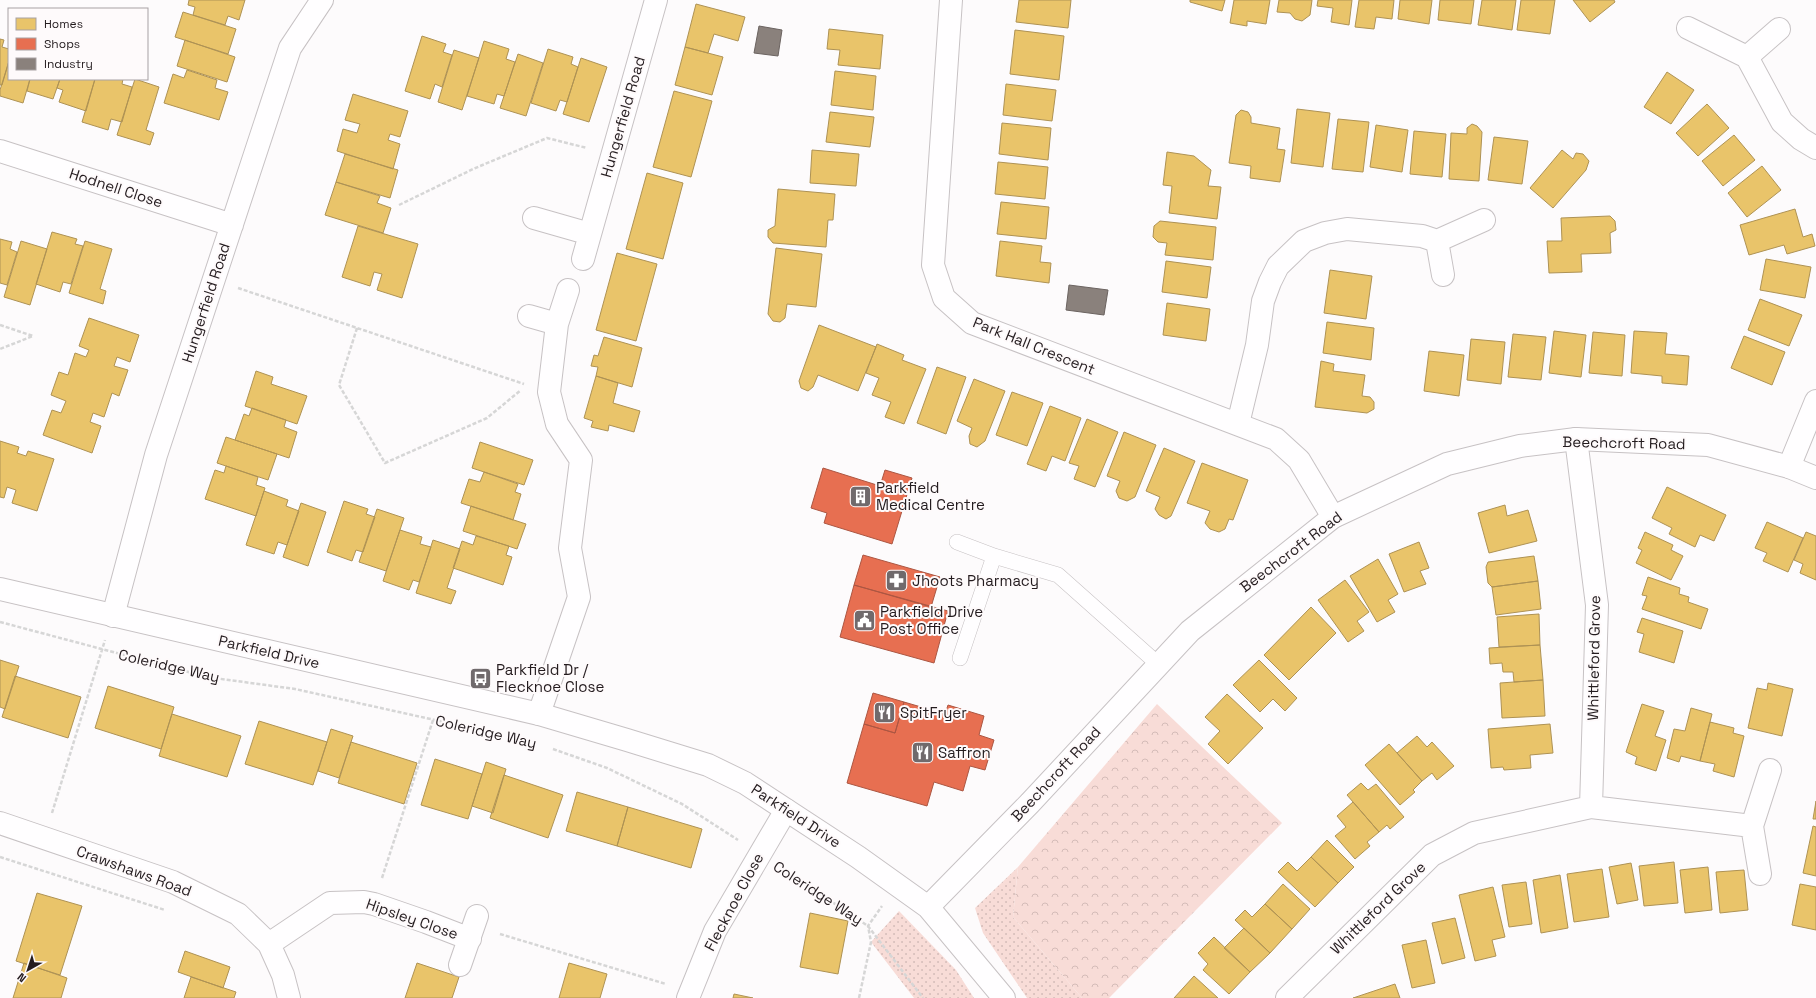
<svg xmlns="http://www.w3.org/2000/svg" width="1816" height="998" font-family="'Space Grotesk',sans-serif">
	<defs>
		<pattern id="grass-dots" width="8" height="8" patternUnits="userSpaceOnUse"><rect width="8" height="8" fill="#f8dcd7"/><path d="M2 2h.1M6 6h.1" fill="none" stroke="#d4bcb8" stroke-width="1.8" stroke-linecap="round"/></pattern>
		<pattern id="forest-crowns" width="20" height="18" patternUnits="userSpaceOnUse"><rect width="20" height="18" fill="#f8dcd7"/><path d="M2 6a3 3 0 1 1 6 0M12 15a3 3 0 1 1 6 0" fill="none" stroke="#d4bcb8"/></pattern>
	</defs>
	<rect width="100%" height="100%" fill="#fdfbfc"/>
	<path fill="url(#grass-dots)" d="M1018,867L1013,917L1082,998H1027L983,933L975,908Z
		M899,911L956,970L974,998H914L871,942Z"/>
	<path fill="url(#forest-crowns)" d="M1157,704L1282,823L1109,998H1082L1013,917L1018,867Z"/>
	<path fill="#e9c46a" stroke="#ae9254" d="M189,0H245L239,20L228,16L225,25L193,15L195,7L188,5Z
		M1019,0H1071L1068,28L1016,22Z
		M1190,0H1225L1222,11L1190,2Z
		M1234,0H1270L1266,24L1247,21V26L1230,23Z
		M1279,0H1312L1310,15L1302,21L1295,19L1290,13L1277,12Z
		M1318,0H1352L1349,25L1331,22L1333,8L1317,6Z
		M1359,0H1394L1392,19L1376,17L1374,29L1355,27Z
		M1400,0H1432L1429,24L1398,19Z
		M1440,0H1474L1471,24L1438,20Z
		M1482,0H1516L1512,30L1478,25Z
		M1521,0H1555L1550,34L1517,30Z
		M1573,0H1614L1615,2L1590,22Z
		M696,4L745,17L738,41L714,34L708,53L685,47Z
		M183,12L236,29L228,54L175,37Z
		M829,29L883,35L880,69L838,65L840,50L827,49Z
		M1015,30L1064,36L1059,80L1010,74Z
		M422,36L446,44L443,52L452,55L442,87L435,84L430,99L405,91Z
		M0,39L4,40L2,47L9,49V61L2,85H0Z
		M185,40L235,57L227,82L177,66Z
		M484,41L509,49L506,59L515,62L504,96L497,94L494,104L467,96Z
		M685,47L723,57L712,95L675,85Z
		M548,49L573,57L571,64L578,67L567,102L560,100L556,111L531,103Z
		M454,50L479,58L462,110L438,102Z
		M518,54L543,63L526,116L500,108Z
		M581,58L607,67L589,122L563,114Z
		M9,61V79H30L23,103L0,96V90Z
		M187,70L217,80L215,88L228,92L219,120L164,103L173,74L184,78Z
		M835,71L876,76L873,110L831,105Z
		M1667,72L1694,90L1671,124L1644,107Z
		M30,79H60L53,99L27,91Z
		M60,79H95L86,111L59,102L63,90L57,88Z
		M95,79H123L122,84L132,87L122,122L111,119L108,130L82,122Z
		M135,79L159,87L146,130L154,133L150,145L117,135Z
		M1006,84L1056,90L1052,121L1003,115Z
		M674,91L712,101L691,177L653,167Z
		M353,94L408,111L400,137L390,134L388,140L400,144L393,169L337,151L343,129L357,133L360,124L345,120Z
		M1707,104L1729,128L1698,156L1676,133Z
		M1297,109L1330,113L1323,167L1291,163Z
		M1241,110L1248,112L1251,117V123L1280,128L1277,149L1285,150L1280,182L1250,178L1251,166L1229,163L1236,115Z
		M830,112L874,117L870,147L826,142Z
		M1338,119L1369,122L1363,172L1332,169Z
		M1002,123L1051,128L1048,160L999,154Z
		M1472,124L1477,126L1482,132L1479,181L1449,179L1451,133L1467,134V128Z
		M1376,125L1408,130L1402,172L1370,167Z
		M1414,131L1446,134L1442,177L1410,174Z
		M1734,135L1755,160L1723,186L1702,161Z
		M1494,137L1528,141L1522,184L1488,180Z
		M812,150L859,154L856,186L810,183Z
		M1562,150L1573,159L1576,153L1583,154L1589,161L1586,170L1553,208L1530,188Z
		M1167,152L1194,156L1211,170L1208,186L1221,187L1217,219L1169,213L1172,186L1163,185Z
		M345,154L398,170L390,198L336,182Z
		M998,162L1048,167L1045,199L995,194Z
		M1762,166L1781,190L1747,217L1728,193Z
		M647,173L683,183L663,259L626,249Z
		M336,182L380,196L377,203L391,208L383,233L325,215Z
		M778,189L835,194L833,220H828L826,247L773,243L768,237V230L775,226Z
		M1001,202L1049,207L1046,239L997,234Z
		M1795,209L1803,237L1812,234L1815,246L1787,254L1784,245L1749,255L1740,225Z
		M1610,216L1615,221L1616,230L1610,233L1611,253L1581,254L1582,272L1549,273L1547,241H1562L1561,218Z
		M1160,221L1216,227L1213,260L1165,255L1167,243L1158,242L1153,237L1154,226Z
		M358,226L418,244L402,298L377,290L382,274L374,272L370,286L342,277Z
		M52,232L77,239L75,244L83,246L71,284L63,282L60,292L36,284Z
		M0,239L12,242L10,249L17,252L7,285L0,283Z
		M21,241L47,249L30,305L4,297Z
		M85,241L112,249L100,289L106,291L103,304L69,293Z
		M1000,241L1042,246L1040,262L1051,263L1049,283L996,276Z
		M776,248L822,254L816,307L787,304L785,318L780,322L773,321L768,314Z
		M617,253L657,264L636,341L596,330Z
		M1766,259L1811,267L1805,298L1760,290Z
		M1166,261L1211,267L1207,298L1162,292Z
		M1330,270L1372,276L1366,319L1324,313Z
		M1760,299L1802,315L1789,346L1748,330Z
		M1167,303L1210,309L1206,341L1163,335Z
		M89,318L139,335L130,362L117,357L114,366L128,370L119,396L112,393L104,417L93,413L90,422L101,426L92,453L43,435L52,410L61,413L66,401L51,395L59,372L68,375L75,353L86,357L89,350L79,346Z
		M1327,322L1374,328L1371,360L1323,353Z
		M819,325L876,347L858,391L818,375L813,387L808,391L801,388L799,381Z
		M1554,331L1586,335L1581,377L1549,373Z
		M1634,331L1667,333L1665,354L1689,356L1687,385L1662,383V376L1631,373Z
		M1593,332L1625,335L1622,376L1589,373Z
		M1513,334L1546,337L1541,380L1508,377Z
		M1744,336L1785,352L1772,385L1731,368Z
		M604,337L642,348L632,387L596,376L598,367L591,366L594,355L598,356Z
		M1471,339L1505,342L1501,384L1467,380Z
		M877,344L904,355L902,360L926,369L904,424L885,417L891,402L872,395L879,378L866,373Z
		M1429,351L1464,355L1459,396L1424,391Z
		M1321,361L1334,364L1333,371L1365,375L1362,396L1370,397L1374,402V409L1367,413L1315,407Z
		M937,367L966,377L946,434L917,423Z
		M256,371L273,377L271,384L307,396L297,424L245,406Z
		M596,376L618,383L613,403L640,411L634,432L609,425L608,431L591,427L593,421L584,418Z
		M974,379L1005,391L985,441L977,447L970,444L969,436L972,428L957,421Z
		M1012,392L1043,403L1027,446L996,435Z
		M1050,406L1081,418L1065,461L1052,456L1046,471L1027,464Z
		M252,408L286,420L284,427L297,432L289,458L235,440L244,414L249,416Z
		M1087,419L1118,432L1095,487L1074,479L1079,466L1069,463Z
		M1124,432L1156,445L1135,497L1127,501L1119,498L1116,491L1120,481L1107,476Z
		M226,437L277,454L268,480L217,463Z
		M0,441L19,447L17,453L26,456L28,451L54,459L37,511L12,503L16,490L7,487L4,498L0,497Z
		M480,442L533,460L524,485L472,468Z
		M1164,448L1195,461L1171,516L1166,519L1159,515L1155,509L1160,497L1146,491Z
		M1202,463L1248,480L1233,520L1229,519L1225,529L1219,532L1210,529L1205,523L1210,511L1187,503Z
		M226,466L258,477L256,485L265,488L256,516L205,499L215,470L224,473Z
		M484,472L518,484L515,492L521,494L513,520L461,503L469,479L480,482Z
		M1667,487L1726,515L1714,541L1700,535L1695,547L1669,534L1672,528L1652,518Z
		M264,491L288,500L286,506L299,511L287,545L278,542L274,554L246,545Z
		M344,501L368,509L366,514L375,517L363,552L356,550L352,561L327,552Z
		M301,503L326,512L308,566L283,557Z
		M1505,505L1507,516L1528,510L1537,541L1489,553L1478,513Z
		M471,506L526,524L517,549L463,531Z
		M377,509L404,518L386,571L359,562Z
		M1767,522L1803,538L1788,572L1763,561L1767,553L1755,548Z
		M400,530L422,537L420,544L431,547L419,582L413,580L409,590L383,581Z
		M1645,532L1673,545L1671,550L1683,556L1671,580L1636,563L1642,550L1638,548Z
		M1806,532L1816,536V580L1800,573L1803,564L1794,560Z
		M476,536L509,546L506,555L512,557L503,585L453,568L462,541L473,545Z
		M433,540L460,549L447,588L456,591L451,604L416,593Z
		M1419,542L1429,568L1420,571L1426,584L1404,592L1389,554Z
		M1534,556L1538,581L1492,587L1488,583L1486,567L1488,562Z
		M1378,559L1398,594L1388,600L1395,612L1377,622L1350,576Z
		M1648,577L1680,588L1679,594L1689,597L1688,602L1708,609L1701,629L1642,609L1647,596L1642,595Z
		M1345,580L1369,612L1357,621L1364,631L1348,642L1318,600Z
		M1538,581L1541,609L1496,615L1492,587Z
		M1311,607L1336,633L1289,680L1264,655Z
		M1539,614L1540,645L1499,647L1497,617Z
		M1642,618L1683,631L1674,663L1639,652L1644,634L1637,632Z
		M1540,645L1543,680L1514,682L1513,672H1503L1502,663L1490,664L1489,648Z
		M0,660L19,666L5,709L0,707Z
		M1259,660L1297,698L1285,711L1273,699L1260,712L1233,685Z
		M15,676L81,697L68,738L2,717Z
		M1543,680L1545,716L1502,718L1500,683Z
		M1768,683L1793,689L1782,736L1748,728L1757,688L1767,690Z
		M108,686L174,707L161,749L95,728Z
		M1227,694L1263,728L1228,764L1208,744L1220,731L1205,717Z
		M1642,704L1664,711L1655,736L1666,740L1656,771L1635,764L1637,757L1626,752Z
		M1691,708L1712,714L1700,761L1681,756L1679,762L1667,758L1674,729L1685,731Z
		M172,714L241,736L227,777L159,756Z
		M259,721L327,742L313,785L245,764Z
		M1710,722L1734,728L1733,733L1744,736L1734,777L1713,771L1715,764L1700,761Z
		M1550,724L1553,753L1530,755L1531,768L1504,770L1503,767L1491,768L1488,729Z
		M331,729L353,736L339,778L318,771Z
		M1417,736L1427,747L1432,742L1454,766L1437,780L1432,773L1422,781L1397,753Z
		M351,742L417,763L404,804L338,783Z
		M1389,744L1422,781L1413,790L1415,792L1400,805L1365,765Z
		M435,759L482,774L468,819L421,805Z
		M486,762L506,769L493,813L472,806Z
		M504,775L563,795L548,838L490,818Z
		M1361,783L1368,790L1376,784L1404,817L1390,829L1387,825L1379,832L1347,795Z
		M577,792L628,807L617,846L566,831Z
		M1816,801V819H1813Z
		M1353,802L1379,832L1367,842L1370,846L1355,859L1335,836L1346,827L1337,816Z
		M628,807L702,829L691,868L617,846Z
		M1813,826L1816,827V876L1803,873Z
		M1327,840L1354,867L1338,883L1311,857Z
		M1311,857L1338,883L1315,907L1278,872L1288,862L1297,871Z
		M1674,862L1678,903L1644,906L1639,866Z
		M1631,863L1638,900L1617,904L1609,867Z
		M1708,867L1712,910L1685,913L1680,870Z
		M1602,869L1609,917L1574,922L1567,874Z
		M1744,870L1748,910L1720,913L1716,872Z
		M1560,875L1568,928L1541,933L1533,880Z
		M1526,882L1532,924L1509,927L1502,885Z
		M1283,884L1310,909L1292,929L1265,904Z
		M1800,884L1816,887V930L1792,925Z
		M1493,887L1505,937L1492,940L1496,956L1475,961L1459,895Z
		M37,893L82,906L60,975L16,961Z
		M1265,904L1292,929L1270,953L1235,920L1245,910L1252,917Z
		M810,913L848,921L838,974L800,967Z
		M1455,918L1465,958L1442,964L1432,923Z
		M1244,928L1270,953L1250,972L1224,948Z
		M1214,937L1250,972L1229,994L1203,970L1208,964L1198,953Z
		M1426,940L1435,983L1412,988L1402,945Z
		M185,951L230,967L223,988L178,972Z
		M24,963L67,978L61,998H13Z
		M417,963L459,977L452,998H405Z
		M569,963L607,974L600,998H559Z
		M1194,976L1218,998H1174Z
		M191,977L236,992L234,998H184Z
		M1395,984L1400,998H1353Z
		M734,994L753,998H733Z"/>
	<path fill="#e76f51" stroke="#ac5642" d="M823,468L880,486L885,470L912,478L892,544L824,523L827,513L811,508Z
		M863,555L940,577L931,607L854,585Z
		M854,585L948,611L934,663L840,637Z
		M873,693L904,702L895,733L864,724Z
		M904,702L945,714L948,705L984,716L979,735L994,740L985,770L970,766L963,791L934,782L927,806L847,783L864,724L895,733Z"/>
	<path fill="#8a817c" stroke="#6b6360" d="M759,26L782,30L778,56L754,53Z
		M1069,285L1108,290L1104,315L1066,310Z"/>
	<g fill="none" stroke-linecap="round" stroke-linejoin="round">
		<defs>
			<path id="lane" d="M957,542L994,556L1058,575L1158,664
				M960,658L994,556"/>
			<path id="street" d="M951,0L933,265L944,298L972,323L1276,439L1299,460L1333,517
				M1688,28L1747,57L1782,122L1801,139L1816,148
				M1747,57L1779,29
				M0,151L232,225
				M534,218L590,234
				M583,259L656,0
				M1443,275L1437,241L1484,220
				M529,316L557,324
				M1238,424L1257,345L1263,301L1270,282L1278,266L1304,241L1325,233L1347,229L1422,236L1437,241
				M1576,439L1597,605L1591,807
				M1789,467L1816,401
				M113,616L156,455L290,48L322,0
				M539,714L579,597L570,548L581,460L557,424L549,392L557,324L568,290
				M0,823L173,882L238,914L269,944L283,975L289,998
				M1760,874L1752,826L1770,770
				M269,944L330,903L364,902L374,904L426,922L470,939
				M460,965L477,916
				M688,998L715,931L786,810
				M1287,998L1432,855L1474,833L1591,807L1752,826"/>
			<path id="secondary" d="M0,589L539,714L627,740L708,765L745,783L858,857L928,907L1004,998
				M928,907L1030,803L1190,631L1333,517L1447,464L1520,446L1576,439L1708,445L1789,467L1816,478"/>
		</defs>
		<use href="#lane" stroke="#c7c2c4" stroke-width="16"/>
		<use href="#street" stroke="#c7c2c4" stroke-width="24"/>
		<use href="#secondary" stroke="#c7c2c4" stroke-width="24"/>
		<path stroke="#d6d6d6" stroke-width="2.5" stroke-dasharray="4 2" stroke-linecap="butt" d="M399,205L473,169L547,138L587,148
			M238,288L524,384
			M0,325L33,336L0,349
			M357,328L339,385L385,463L487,418L521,390
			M0,622L207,677L295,689L444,722
			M553,749L607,768L682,804L738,840
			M52,813L105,640
			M0,857L165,910
			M783,869L868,926L923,998
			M382,878L433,720
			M500,934L666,984
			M859,998L871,942L868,926L882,906"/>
		<use href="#lane" stroke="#fffeff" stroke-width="15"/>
		<use href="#street" stroke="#fffeff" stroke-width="22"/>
		<use href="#secondary" stroke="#fffeff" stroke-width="22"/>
	</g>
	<defs>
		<symbol id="building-square" viewBox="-11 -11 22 22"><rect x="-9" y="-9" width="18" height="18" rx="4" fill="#706a6c" stroke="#fefafb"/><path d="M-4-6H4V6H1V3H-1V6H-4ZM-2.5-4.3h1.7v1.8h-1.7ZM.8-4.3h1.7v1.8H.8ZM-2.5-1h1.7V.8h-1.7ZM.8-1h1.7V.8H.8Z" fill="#fff"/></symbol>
		<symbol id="pharmacy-square" viewBox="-11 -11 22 22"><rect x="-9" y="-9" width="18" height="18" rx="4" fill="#706a6c" stroke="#fefafb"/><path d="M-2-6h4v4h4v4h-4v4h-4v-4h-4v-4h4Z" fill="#fff"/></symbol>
		<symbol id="civic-square" viewBox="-11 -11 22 22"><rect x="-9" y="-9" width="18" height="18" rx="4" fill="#706a6c" stroke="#fefafb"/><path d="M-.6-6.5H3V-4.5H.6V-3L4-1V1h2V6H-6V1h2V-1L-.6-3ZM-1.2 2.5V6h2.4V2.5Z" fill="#fff"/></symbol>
		<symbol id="bus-square" viewBox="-11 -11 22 22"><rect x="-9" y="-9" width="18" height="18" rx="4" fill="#706a6c" stroke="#fefafb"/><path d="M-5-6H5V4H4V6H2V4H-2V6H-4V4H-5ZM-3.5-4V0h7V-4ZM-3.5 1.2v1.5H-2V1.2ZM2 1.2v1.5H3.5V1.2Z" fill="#fff"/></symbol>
		<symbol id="restaurant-square" viewBox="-11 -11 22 22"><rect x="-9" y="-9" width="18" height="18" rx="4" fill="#706a6c" stroke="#fefafb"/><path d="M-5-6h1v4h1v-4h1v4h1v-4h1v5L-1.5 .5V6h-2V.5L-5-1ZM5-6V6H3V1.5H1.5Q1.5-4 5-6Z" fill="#fff"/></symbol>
	</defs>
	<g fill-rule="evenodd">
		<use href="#building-square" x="848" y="484" width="25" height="25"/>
		<use href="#pharmacy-square" x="884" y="568" width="25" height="25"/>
		<use href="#civic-square" x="852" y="608" width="25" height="25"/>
		<use href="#bus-square" x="468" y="666" width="25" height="25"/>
		<use href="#restaurant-square" x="872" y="700" width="25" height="25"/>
		<use href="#restaurant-square" x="910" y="740" width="25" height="25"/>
	</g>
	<g text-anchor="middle" stroke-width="4" stroke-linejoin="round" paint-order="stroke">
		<g font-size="15" fill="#241c1f" stroke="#fefafb">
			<text transform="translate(623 117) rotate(-74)" y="5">Hungerfield Road</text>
			<text transform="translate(116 188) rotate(18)" y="5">Hodnell Close</text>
			<text transform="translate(206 303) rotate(-72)" y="5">Hungerfield Road</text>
			<text transform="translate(1034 346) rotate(22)" y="5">Park Hall Crescent</text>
			<text transform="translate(1624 443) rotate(1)" y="5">Beechcroft Road</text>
			<text transform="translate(1291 552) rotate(-37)" y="5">Beechcroft Road</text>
			<text transform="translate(269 652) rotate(13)" y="5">Parkfield Drive</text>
			<text transform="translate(1594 658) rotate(-89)" y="5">Whittleford Grove</text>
			<text transform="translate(169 666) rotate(13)" y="5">Coleridge Way</text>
			<text transform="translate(486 732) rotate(13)" y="5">Coleridge Way</text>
			<text transform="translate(1056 774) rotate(-47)" y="5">Beechcroft Road</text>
			<text transform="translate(796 816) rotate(33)" y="5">Parkfield Drive</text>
			<text transform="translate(134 871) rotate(20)" y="5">Crawshaws Road</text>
			<text transform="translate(818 893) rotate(33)" y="5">Coleridge Way</text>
			<text transform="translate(734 902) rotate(-62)" y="5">Flecknoe Close</text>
			<text transform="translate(1378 908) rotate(-44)" y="5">Whittleford Grove</text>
			<text transform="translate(412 919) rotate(19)" y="5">Hipsley Close</text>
		</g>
		<g font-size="15" fill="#241c1f" stroke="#fefafb" text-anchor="start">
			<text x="876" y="493">Parkfield<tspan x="876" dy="17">Medical Centre</tspan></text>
			<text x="912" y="586">Jhoots Pharmacy</text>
			<text x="880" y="617">Parkfield Drive<tspan x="880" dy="17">Post Office</tspan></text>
			<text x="496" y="675">Parkfield Dr /<tspan x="496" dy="17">Flecknoe Close</tspan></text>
			<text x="900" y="718">SpitFryer</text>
			<text x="938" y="758">Saffron</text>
		</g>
	</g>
	<rect x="8" y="8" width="140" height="72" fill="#fefafb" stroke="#a7a1a3"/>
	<rect x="16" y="18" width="20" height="12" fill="#e9c46a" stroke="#a7a1a3"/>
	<text x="44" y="28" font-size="12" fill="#241c1f">Homes</text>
	<rect x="16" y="38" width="20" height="12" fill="#e76f51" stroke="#a7a1a3"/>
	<text x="44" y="48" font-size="12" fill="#241c1f">Shops</text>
	<rect x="16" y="58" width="20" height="12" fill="#8a817c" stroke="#a7a1a3"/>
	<text x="44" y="68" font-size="12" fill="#241c1f">Industry</text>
	<g transform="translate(28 970) rotate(219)" stroke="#fefafb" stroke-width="3" paint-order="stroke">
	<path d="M0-3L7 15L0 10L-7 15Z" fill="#241c1f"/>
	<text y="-6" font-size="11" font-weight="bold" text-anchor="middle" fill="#241c1f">N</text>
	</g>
</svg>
